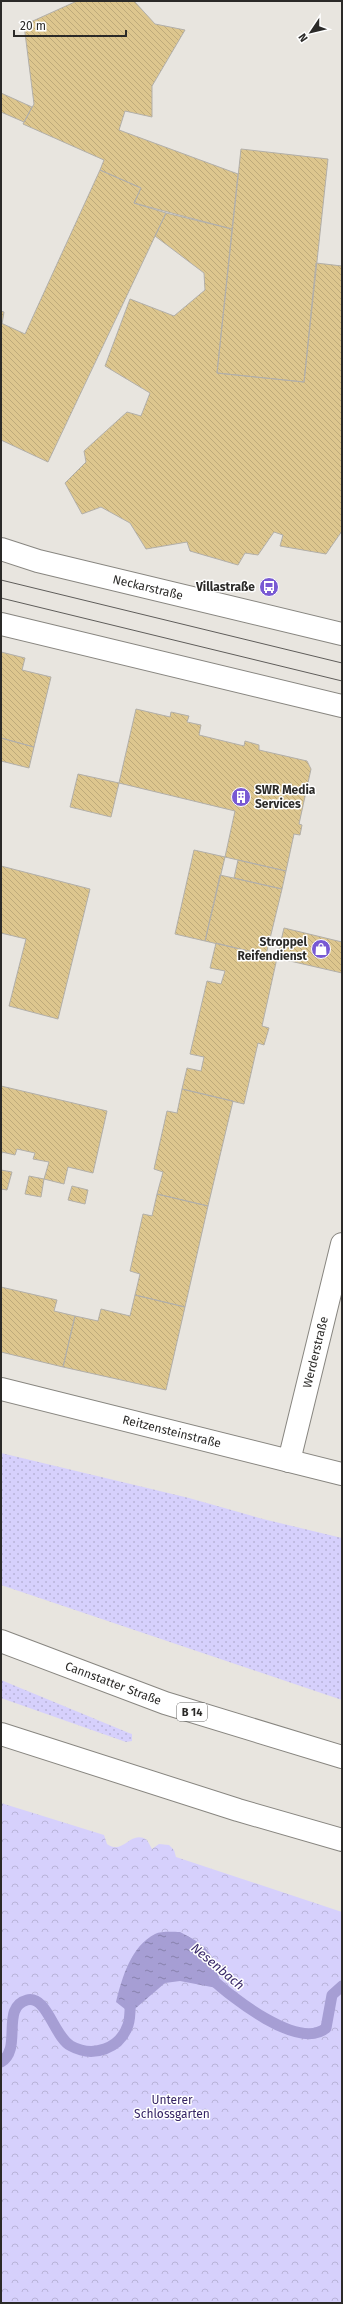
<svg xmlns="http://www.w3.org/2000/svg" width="343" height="2304" font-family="'Fira Sans',sans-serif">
	<defs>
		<pattern id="grass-dots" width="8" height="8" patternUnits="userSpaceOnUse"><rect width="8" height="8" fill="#d6d0fc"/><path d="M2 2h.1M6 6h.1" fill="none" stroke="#b8b3d8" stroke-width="1.8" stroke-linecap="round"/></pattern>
		<pattern id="forest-crowns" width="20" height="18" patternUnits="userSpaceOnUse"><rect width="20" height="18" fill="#d6d0fc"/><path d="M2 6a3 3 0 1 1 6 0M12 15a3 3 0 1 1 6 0" fill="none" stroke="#b8b3d8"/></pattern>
		<pattern id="water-ripples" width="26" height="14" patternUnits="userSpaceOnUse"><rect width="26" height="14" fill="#a69ed4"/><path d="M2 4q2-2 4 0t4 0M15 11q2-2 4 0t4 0" fill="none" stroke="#8781ac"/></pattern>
		<pattern id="building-back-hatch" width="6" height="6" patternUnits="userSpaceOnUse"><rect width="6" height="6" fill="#ddc68e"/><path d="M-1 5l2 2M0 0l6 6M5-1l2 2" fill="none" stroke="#beaa7a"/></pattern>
	</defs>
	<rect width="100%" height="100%" fill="#e8e5df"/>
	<path fill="url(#grass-dots)" d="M1,1453L189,1498L263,1519L342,1538V1700L1,1585Z
		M1,1680L129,1733L132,1734V1741L126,1742L1,1698Z"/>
	<path fill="url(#forest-crowns)" d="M1,1803L104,1835L107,1844C124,1856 130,1829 147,1840L152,1849L159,1844L169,1845L174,1850L176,1857L342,1912V2303H1Z"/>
	<path fill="url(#water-ripples)" d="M180,1932C212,1948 214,1955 222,1989L180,1981L165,1983L130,2013L116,2002C122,1978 131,1946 155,1934C161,1931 173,1932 180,1932Z"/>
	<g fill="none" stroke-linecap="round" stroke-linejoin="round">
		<path stroke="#a69ed4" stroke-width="11" d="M212,1979C231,1997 299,2051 326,2028L332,1995L342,1986
			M1,2062C23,2049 0,2007 27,2000C47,1995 54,2037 71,2046C93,2058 120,2049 128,2025C131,2016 130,2006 130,1997"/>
	</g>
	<path fill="url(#building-back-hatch)" stroke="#b2afa9" d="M77,1H134L155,24L185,30L152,86V117L125,111L119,130L238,174L232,229L134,203L141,188L100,170L104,160L23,124L34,104L24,25Z
		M1,93L32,107L24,122L1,112Z
		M241,149L328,159L304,382L217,373Z
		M100,170L141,188L134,203L166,213L48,462L1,440V323L25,334Z
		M166,213L232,229L217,373L304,382L316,263L342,266V531L326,554L280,546L283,535L274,532L258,555L245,553L238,565L190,551L187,542L146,549L130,523L101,507L82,514L65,483L86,462L84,451L127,412L141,416L150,393L105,366L130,299L174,316L205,290L204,273L155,236Z
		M1,311L4,312L2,324L1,323Z
		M1,652L25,658L22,670L51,677L34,747L1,738Z
		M136,709L170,717L171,712L189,716L187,722L201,725L199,735L244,746L245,741L259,745V750L307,761L311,769L299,824L302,825L300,835L294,834L286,871L225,857L235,811L119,783Z
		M1,738L34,747L29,768L1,761Z
		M78,774L119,783L111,817L70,807Z
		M194,850L225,857L205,941L175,934Z
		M238,860L286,871L282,889L234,878Z
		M1,866L90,889L58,1019L9,1006L26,939L1,933Z
		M220,875L282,889L266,955L205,941Z
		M284,928L342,942V973L277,958Z
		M216,943L277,958L262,1026L269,1028L264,1045L258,1043L244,1104L182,1089L187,1068L201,1071L204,1057L190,1054L207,981L221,984L225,971L210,968Z
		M1,1086L107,1111L93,1173L68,1167L64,1184L44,1179L49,1162L33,1159L35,1153L17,1149L15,1155L2,1152L1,1157Z
		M182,1089L233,1101L208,1206L157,1194L163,1172L154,1169L167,1111L177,1113Z
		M1,1170L12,1172L7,1190L1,1189Z
		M29,1176L44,1179L41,1197L25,1194Z
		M72,1186L88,1190L85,1204L68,1200Z
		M157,1194L208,1206L185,1307L135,1295L140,1274L130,1271L143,1214L152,1216Z
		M1,1287L57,1300L54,1311L75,1316L63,1367L1,1352Z
		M135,1295L185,1307L166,1390L63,1367L75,1316L98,1321L101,1309L130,1316Z"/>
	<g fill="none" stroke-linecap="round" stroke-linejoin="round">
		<defs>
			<g id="minor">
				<path id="s1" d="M1,1389L342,1474"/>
				<path id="s2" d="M289,1461L342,1244"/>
			</g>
			<g id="tertiary">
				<path id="s3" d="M1,549L38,561L342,634"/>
				<path d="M1,624L342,706"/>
			</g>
			<g id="primary">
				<path id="s4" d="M1,1641L165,1703L342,1757"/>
				<path d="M1,1734L238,1810L342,1840"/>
			</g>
		</defs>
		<use href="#minor" stroke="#888680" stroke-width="24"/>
		<use href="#tertiary" stroke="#888680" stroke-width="24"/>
		<use href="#primary" stroke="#888680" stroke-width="24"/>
		<use href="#minor" stroke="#fff" stroke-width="22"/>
		<use href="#tertiary" stroke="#fff" stroke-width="22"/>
		<use href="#primary" stroke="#fff" stroke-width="22"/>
		<path stroke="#5f5d5a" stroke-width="1" d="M1,580L342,663
			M1,598L342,681"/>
	</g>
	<defs>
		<symbol id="bus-disc" viewBox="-11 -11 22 22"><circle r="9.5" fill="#7859d3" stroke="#fff"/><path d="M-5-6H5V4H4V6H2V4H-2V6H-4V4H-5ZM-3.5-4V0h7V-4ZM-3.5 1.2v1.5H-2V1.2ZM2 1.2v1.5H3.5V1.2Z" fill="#fff"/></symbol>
		<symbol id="building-disc" viewBox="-11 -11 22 22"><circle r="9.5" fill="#7859d3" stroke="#fff"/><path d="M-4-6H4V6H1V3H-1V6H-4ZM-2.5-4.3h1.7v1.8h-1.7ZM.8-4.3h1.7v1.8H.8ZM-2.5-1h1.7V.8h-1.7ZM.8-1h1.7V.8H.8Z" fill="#fff"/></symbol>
		<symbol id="shop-disc" viewBox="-11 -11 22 22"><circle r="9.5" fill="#7859d3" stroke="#fff"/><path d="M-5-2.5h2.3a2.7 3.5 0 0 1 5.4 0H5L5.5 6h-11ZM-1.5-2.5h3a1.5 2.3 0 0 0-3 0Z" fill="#fff"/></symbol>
	</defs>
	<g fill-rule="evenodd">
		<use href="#bus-disc" x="258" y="576" width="22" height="22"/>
		<use href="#building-disc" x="230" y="786" width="22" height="22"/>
		<use href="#shop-disc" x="310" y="938" width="22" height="22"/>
	</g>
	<g text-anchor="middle" stroke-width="3" stroke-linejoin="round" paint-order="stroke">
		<rect fill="#fff" stroke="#6b6a68" stroke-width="1" x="177" y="1703" width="30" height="18" rx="3"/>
		<g font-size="11" font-weight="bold" fill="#2b2a28">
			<text x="192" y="1716">B 14</text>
		</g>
		<g font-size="12" fill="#2b2a28" stroke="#fff">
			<text dy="4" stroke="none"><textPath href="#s3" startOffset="152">Neckarstraße</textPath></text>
			<text dy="4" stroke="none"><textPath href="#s2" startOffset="112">Werderstraße</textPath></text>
			<text dy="4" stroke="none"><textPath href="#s1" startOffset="176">Reitzensteinstraße</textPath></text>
			<text dy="4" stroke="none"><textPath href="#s4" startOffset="120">Cannstatter Straße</textPath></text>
		</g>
		<g font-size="12" font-weight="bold" fill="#2b2a28" stroke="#fff" text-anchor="end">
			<text x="255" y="591">Villastraße</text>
			<text x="255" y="794" text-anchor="start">SWR Media<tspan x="255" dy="14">Services</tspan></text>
			<text x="307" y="946">Stroppel<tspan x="307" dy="14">Reifendienst</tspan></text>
		</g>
		<g font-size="12" fill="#362565" stroke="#fff">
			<text x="172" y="2104">Unterer<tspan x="172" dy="14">Schlossgarten</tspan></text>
		</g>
		<g font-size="13" font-style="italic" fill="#3a2a6a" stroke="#fff">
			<text transform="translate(218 1966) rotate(40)" y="5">Nesenbach</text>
		</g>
	</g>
	<rect width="343" height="2304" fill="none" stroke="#2b2a28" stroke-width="4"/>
	<g transform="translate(311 32) rotate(235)" stroke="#ffffff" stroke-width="3" paint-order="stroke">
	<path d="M0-3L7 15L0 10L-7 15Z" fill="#2b2a28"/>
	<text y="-6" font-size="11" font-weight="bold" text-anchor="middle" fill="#2b2a28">N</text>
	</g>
	<path d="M14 30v6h112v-6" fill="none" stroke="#2b2a28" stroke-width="2"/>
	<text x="20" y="30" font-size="12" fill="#2b2a28" stroke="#ffffff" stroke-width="3" paint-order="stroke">20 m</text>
</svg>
